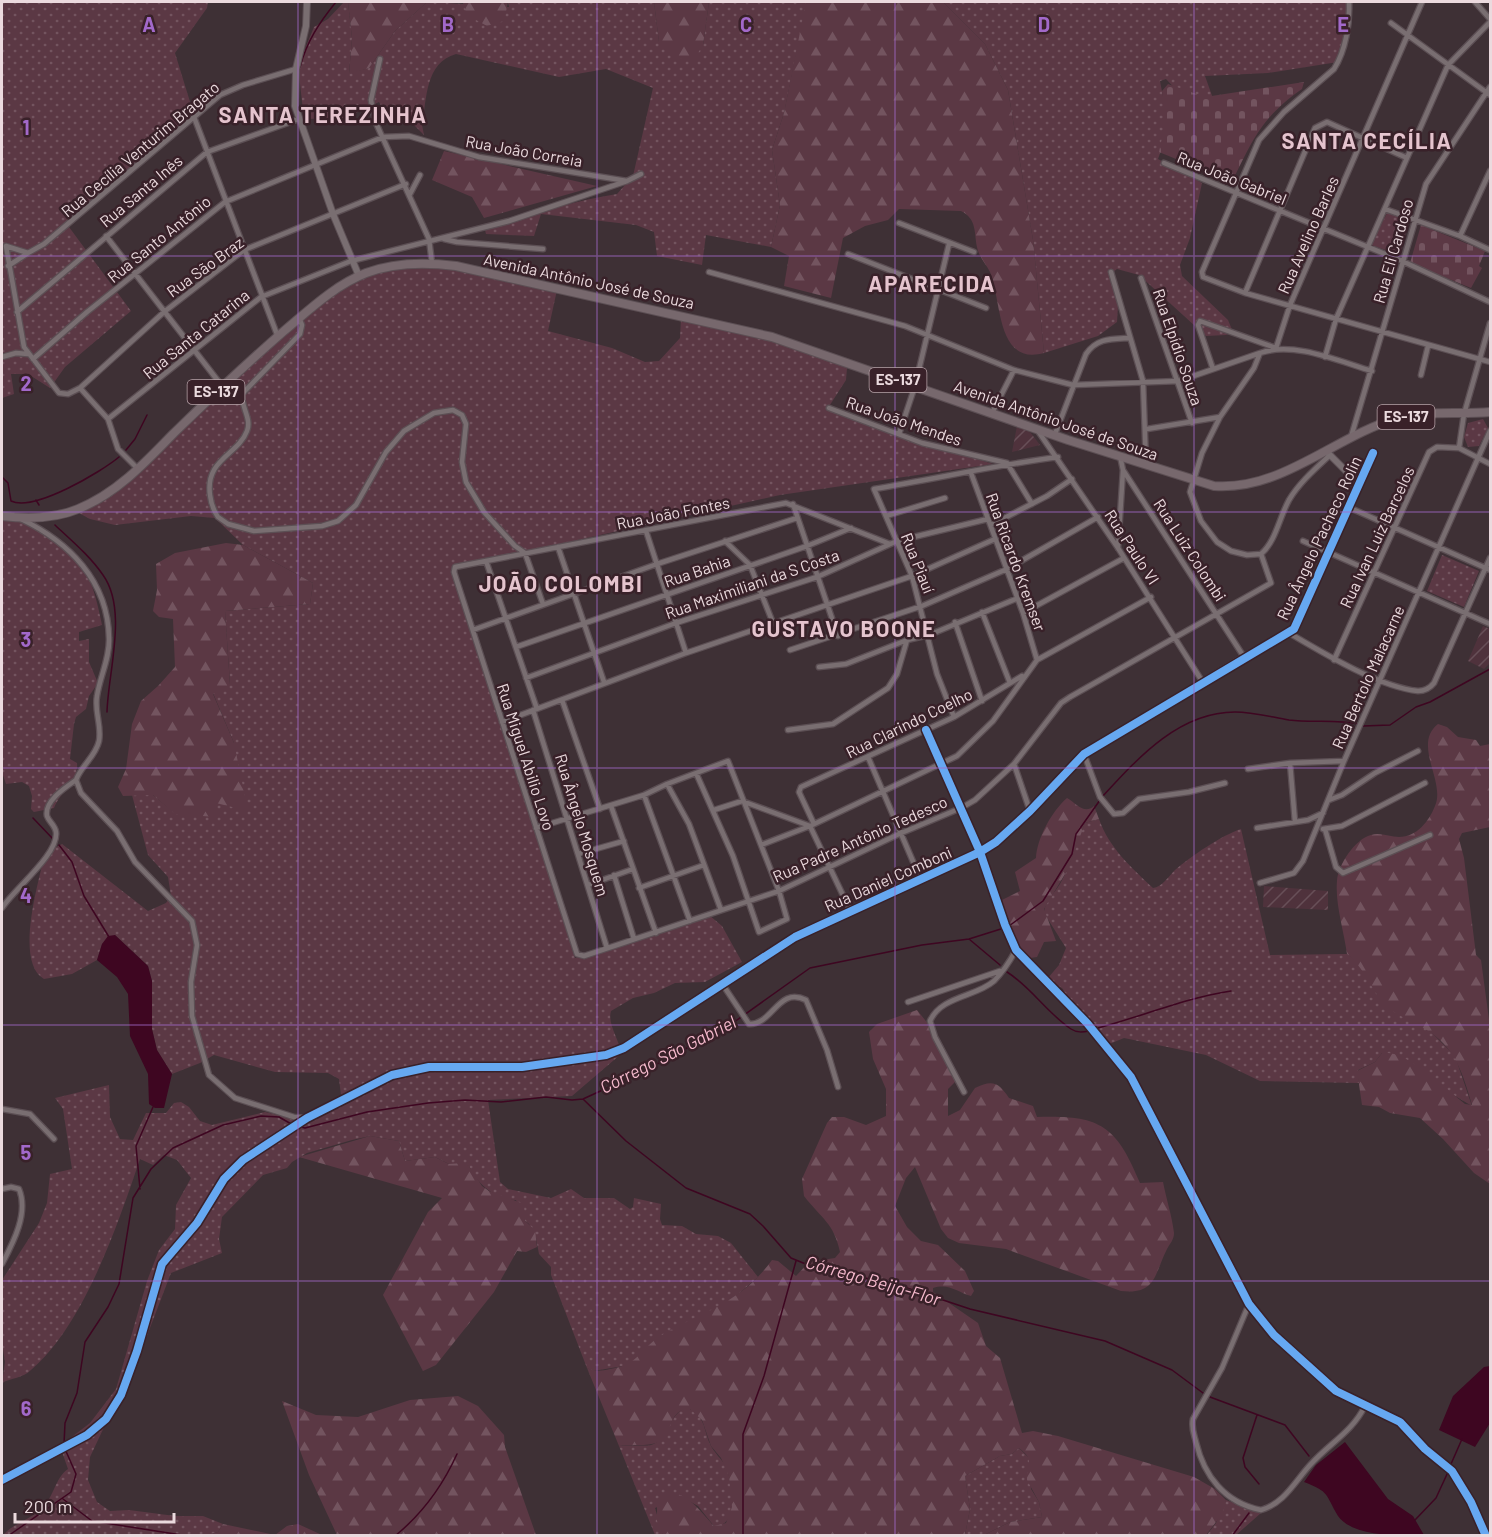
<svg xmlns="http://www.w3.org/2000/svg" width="1492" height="1537" font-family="Barlow,sans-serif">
	<defs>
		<pattern id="industrial-furrows" width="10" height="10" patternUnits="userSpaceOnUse" patternTransform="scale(1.5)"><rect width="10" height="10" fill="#4f323c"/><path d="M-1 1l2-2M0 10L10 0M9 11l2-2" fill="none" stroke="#684f58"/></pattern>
		<pattern id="grass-dots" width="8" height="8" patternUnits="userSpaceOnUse" patternTransform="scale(1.5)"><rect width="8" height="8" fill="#5b3844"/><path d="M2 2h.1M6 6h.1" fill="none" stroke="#73545f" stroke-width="1.8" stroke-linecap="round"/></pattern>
		<pattern id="forest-firs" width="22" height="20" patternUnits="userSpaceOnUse" patternTransform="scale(1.5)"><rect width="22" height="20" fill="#5b3844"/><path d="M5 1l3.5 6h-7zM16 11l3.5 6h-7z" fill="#73545f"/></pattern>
		<pattern id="cemetery-stones" width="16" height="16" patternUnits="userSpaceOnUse" patternTransform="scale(1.5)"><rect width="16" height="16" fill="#5b3844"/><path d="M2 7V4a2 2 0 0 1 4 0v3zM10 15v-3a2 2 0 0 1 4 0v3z" fill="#73545f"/></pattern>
	</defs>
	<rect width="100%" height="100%" fill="#3e3035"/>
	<path fill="url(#industrial-furrows)" d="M1017,426L1027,428L1040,445L1012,452Z
		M1483,626L1490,629V663L1484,669L1468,661Z
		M1264,886L1328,891V910L1263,907Z"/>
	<path fill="url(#grass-dots)" d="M2,2H208L207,8L175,53L195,118L127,175L69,227L131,311L65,367L50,388L28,374H11L14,394L2,398Z
		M344,2H348L352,38L349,73L369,68L395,31L426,3L433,2L509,7L508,2H654L659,42L703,45L709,2H807L784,113L772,150L780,205L771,247L706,235L702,265L657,256L654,232L636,225L541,214L534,236L486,234L485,230C529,216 571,201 617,194L633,176L653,88L606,69L559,77L456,54C425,63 427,98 422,125L424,135L402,113L385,114L379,102L345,118L304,119L298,66L314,27L328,19Z
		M943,2H1353L1338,62L1268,73L1205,76L1216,107L1181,95L1166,79L1160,81L1169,128L1158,159L1202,183L1190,238L1180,265L1182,276L1228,320L1233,332L1226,335L1206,336L1139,275L1117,269L1112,273L1118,306L1117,322L1098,336L1044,353L1033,240L1008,90L985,44Z
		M1387,213L1409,220L1400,255L1371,245Z
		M434,266L557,290L548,331L612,348L645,362L659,361L680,338L681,318L770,338L847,368L846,380L828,408L872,427L993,464L780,495L452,568L575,958L709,915L722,926L742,962L705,982L675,983L654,993L633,998L611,1011C607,1025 620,1040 621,1054L572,1096L488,1100L500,1182L508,1189L551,1198L571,1189L584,1198H614L630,1209L633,1207L634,1198L661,1204L660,1219L662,1225L682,1226L696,1234L718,1236L731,1243L758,1277L727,1304L661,1336L630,1365L593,1371L587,1368L551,1275V1267L539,1254L536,1238L529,1224L525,1221L516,1200C495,1199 477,1184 469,1166L449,1164L435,1157L405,1161L399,1141L370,1136L352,1140L307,1153L292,1162L287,1168L263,1175L222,1217L219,1239L222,1253L171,1273L122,1401L114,1406L90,1457L88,1480L97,1502L110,1511L129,1510L175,1516H203L223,1524L218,1532L206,1536L3,1535C14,1523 30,1520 42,1508C54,1497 55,1478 68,1469L60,1446L90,1423L116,1389L147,1281L159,1250L175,1229L176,1205L191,1178L177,1160L164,1155L153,1165L140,1159C118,1224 84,1325 31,1370C23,1378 11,1378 2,1383L5,1362L2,1343V1280L39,1223L47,1203L50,1174L72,1169L63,1109L55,1098L109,1085L110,1117L120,1139L133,1140L146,1113H166L174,1103L181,1102L189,1107L200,1121L212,1125L265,1112L296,1119L322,1108L341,1095L339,1079L328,1073L275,1072L214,1055L200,1063L172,1074L157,1050L152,1029V981L148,966L115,935L102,944L97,960L72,974L44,979C14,962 39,881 45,853L62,844L148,911L166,903L171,896L168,877L148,855L132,795H153L176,814L215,807L234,743L213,693L230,684L225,611L310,604L313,583L243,545L215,518L191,516L115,525L90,519L75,511L105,494L279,337L339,290L363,277L398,267Z
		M1483,419L1488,428L1479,446L1468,447L1464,437L1468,423Z
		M2,518C24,520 26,522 45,533C85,557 93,580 102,625L79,632V641L89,639V662L98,683L89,696L86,709L76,717L74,724L70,759L77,763C79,780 60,792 54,808L34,812L31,809L32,796L29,786L22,782L6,784L2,772Z
		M1442,555L1479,571L1464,607L1427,591Z
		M1099,819C1109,848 1132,868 1153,888C1162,887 1168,877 1175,870C1190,857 1222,835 1241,829L1270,955L1347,954L1360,964L1377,994L1432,1033L1455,1056L1472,1106L1382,1053L1375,1062L1358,1070L1359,1083L1260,1081L1206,1055L1124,1038L1107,1045L1085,1017L1068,1004L1063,989L1048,978L1059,965L1066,948L1044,913C1045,900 1054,894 1060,884C1071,865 1076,843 1085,823Z
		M686,1408C704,1411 704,1431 710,1444C714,1453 722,1459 726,1467C733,1483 740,1527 714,1526L698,1506L680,1496L655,1508L663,1535H655L619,1446C627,1445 647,1446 651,1445C670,1439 668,1414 686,1408Z
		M1019,1448L1029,1458L1031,1489L1039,1502L1042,1517L1010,1522L984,1535H965L970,1509L965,1476L1000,1456L1012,1454Z
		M1226,1500L1261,1513L1236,1535L1206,1536L1216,1523Z"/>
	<path fill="url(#forest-firs)" d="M348,2H433L426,3L395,31L369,68L349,74L352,38Z
		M458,2H508L504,21L487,26L467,15L463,3Z
		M654,2H709L703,45L693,61L677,58L659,42Z
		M806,2H943L985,44L1008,90L1033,240L1044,353C996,366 1002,301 990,272C986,264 979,257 977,247C974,232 977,219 961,211L899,209L888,220L865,226L843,238L831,298L784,286L789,256L771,247L780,205L772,150L784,113Z
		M444,151L597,186L484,218L472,197L432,180Z
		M226,543L243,545L313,583L310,604L225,611L230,685L213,694L234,743L248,811L216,803V817L175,814L153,795L123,796L118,787L126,769L132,724L141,701L158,686L175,667L173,619L159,617L153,611L157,590L156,564L175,553Z
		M1438,724L1447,727L1458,737L1476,740L1480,746L1490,744V827L1462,833L1459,839L1464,858L1476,955L1481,960L1490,1027V1184L1474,1173L1443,1139L1420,1118L1390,1113L1379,1107L1362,1105L1357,1071L1375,1062L1382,1053C1406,1049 1446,1089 1465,1104L1472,1105C1463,1074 1455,1046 1425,1029C1413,1021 1396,1016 1386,1005C1370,989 1365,968 1347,954C1344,931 1335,904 1337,881C1338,865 1355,839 1371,835C1380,832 1390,837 1399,837C1417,837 1429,821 1435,806C1446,782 1412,744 1438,724Z
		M1067,798C1076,803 1084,815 1094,806L1099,819L1085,823L1068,869L1044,909L1056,941L1044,942L1037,957L1030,958L1014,943L1011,931L1007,928L1002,900L1020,891L1015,872L1036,858C1037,838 1052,811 1067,798Z
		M917,1010L929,1025L956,1081L948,1089V1116L960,1110L975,1088C993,1079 999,1083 1009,1098L1033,1106L1037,1117C1100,1115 1116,1125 1140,1183L1163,1182C1166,1198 1172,1216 1174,1233C1174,1240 1170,1243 1167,1249C1154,1274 1157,1295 1121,1291L1006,1249L959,1243L948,1238L941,1229L915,1167L906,1178L895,1206L907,1227L921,1241L938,1245L965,1271L974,1291L971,1296C957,1292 949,1283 933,1288V1292L978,1323L986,1346L1000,1358L1022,1433L1033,1431L1058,1436L1194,1477L1215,1489L1226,1500L1223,1513L1206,1535H984L1010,1522L1042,1517L1039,1502L1027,1480C1027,1464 1035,1460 1019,1448L1012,1454L1000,1456L965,1476L970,1509L965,1535H663L657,1521V1500C678,1479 701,1512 714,1526L726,1523L732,1507L729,1476L721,1458L711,1446L702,1420L690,1409C669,1408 673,1432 660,1441C652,1447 630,1444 619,1446L587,1368C595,1372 601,1371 610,1369C641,1364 639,1349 662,1335C705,1310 741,1303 772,1260L778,1261L796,1276L809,1262L835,1258L840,1252C834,1223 821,1218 804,1196L802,1179L827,1123L832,1117H844L866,1125L886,1116V1089L873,1059L869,1032L877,1024Z
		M370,1136L399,1141L405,1161L435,1157L449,1164L463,1163L469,1166L482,1186L489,1191L524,1204L525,1221L535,1230L537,1247L526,1252L517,1251L494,1292L436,1365L423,1371L383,1295L428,1212L442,1198L299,1157Z
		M458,1396L478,1406L504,1435L505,1447L536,1535H337L309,1475L282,1401L316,1415L358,1417L410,1400Z
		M223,1524L275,1535L287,1526L298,1524L322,1535H206L218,1532Z"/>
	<path fill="url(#cemetery-stones)" d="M1304,82L1302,89C1262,117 1253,139 1232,182L1159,152L1165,123L1162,91L1168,84L1205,97Z
		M1421,225L1485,251L1479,266L1482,268L1471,288L1410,263Z"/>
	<path fill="#3e0621" d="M115,935L148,966L152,981V1029L157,1050L172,1074L164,1108H155L149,1104L148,1074L130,1036L128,994L117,977L97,960L102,944L108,936Z
		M1490,1366V1423L1475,1447L1439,1430L1453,1396L1484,1367Z
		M1345,1442L1388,1499L1413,1516L1424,1535C1398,1536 1353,1537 1338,1516C1325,1494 1330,1492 1304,1482L1316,1465Z"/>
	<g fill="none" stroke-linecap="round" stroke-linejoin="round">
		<path stroke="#3e0621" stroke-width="1.5" d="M300,67C307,41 319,23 336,2
			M126,450L135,439L147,415
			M2,477L8,483L11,501C34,512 101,472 119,457
			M36,500L39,505
			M55,525C72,541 90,556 103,575C128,610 108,672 107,712
			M1363,726L1390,725L1416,707L1430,702L1490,669
			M1103,796C1138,758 1179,712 1235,712C1253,712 1271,717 1289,720C1312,723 1336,719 1358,724
			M33,818L53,839
			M59,845L72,862L84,896L109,937
			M1009,926L1043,901L1072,854L1076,834L1100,800
			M969,939L1000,965
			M1007,972C1031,987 1047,1013 1071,1029C1077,1033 1083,1032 1089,1031
			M1098,1028C1143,1016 1185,998 1231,991
			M583,1099L626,1141L686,1188L750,1214L763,1226L791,1258L813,1267L898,1285L970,1309L1105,1341L1172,1370L1203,1393
			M297,1126L305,1128L367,1112L428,1103L465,1100L501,1102L546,1097L572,1100L583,1099L642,1072L730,1025L810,968L922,945L969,939L1004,928
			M140,1189L136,1146L153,1107
			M1210,1397L1285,1425L1309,1456
			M1257,1415L1243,1458L1245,1467L1259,1484
			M64,1444L65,1423L77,1393L85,1342L108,1307L119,1284L133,1198L151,1169L173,1148L223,1125L261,1116L279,1117L293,1125
			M1451,1464L1462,1439
			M63,1499L92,1521L188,1536
			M1415,1520L1436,1498L1448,1472
			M8,1536L71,1492L76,1474L65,1449
			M395,1536C422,1514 443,1485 457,1454
			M743,1536V1434L764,1376L796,1261
			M1232,1536L1249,1513
			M1457,1536H1464"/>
		<defs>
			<path id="minor" d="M1349,2C1350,23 1346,50 1334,69L1284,112L1259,140L1202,272L1203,277L1245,293L1490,362
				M1475,2L1490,19
				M1391,23L1490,95
				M380,59L371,100L375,121L429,239L432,263
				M194,117L278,337
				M1164,163L1402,261L1490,302
				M410,194L420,175
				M1385,209L1460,236L1490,250
				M899,223L974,252
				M106,236L222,386
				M1460,236L1490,171
				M444,239L457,242L543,249
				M848,254L986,308
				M8,266L28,253
				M709,272L905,326L1014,370L1073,385L1179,381L1260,353
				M1111,272L1143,381L1146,464
				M1141,278L1192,423
				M1245,293L1315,128L1327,122L1407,158
				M17,312L207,152L299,119
				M299,318L302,325L300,334L242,394C241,407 252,419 247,431C238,455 205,459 210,495C211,503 213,510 218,517L228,524L254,531L322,526L338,521L356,505L386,452L404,431L434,413L453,410L462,415L466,424L462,462L466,482L484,512L515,546L525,553L543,604
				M1490,323L1464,414L1459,448L1490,464
				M2,357L16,353L28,354
				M1325,357L1336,319L1448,65L1490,22
				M33,359L87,312L225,202L383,137L409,136L479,157L627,181
				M1213,369L1198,325L1200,321L1276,348L1290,305L1422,2
				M1421,375L1428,346
				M80,388L68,394L59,393L24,347L6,246L28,253L44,244L220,95L243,85L296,69
				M829,408L922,443L1007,463L1032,504
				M992,413L1014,370
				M108,419L261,297L351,261L509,221L627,181L641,174
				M108,419L80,388L164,312L244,250L406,184
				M108,419L118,449L138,469
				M1147,429L1220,417
				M1038,431L1118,548L1202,681
				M899,434L915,386L949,244
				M1055,434L1086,354C1097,338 1111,339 1129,338
				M1351,437L1426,184L1490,87
				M1330,455C1315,469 1299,483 1289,500C1279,518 1276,541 1261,554L1247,555L1231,551L1217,542L1201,521L1190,492L1202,453L1220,417L1254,368L1260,353C1294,341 1338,361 1372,371
				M1120,456L1123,470L1244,657
				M971,473L1023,613L1037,660
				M1359,484L1373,453
				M793,504L838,636
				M1348,507L1490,570
				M886,516L945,498
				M21,519C69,542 108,581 109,638C110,658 100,676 97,696C94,711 102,726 99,741C96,756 81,766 76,780L81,793L117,831L135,862L192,921L197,945L191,982L192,1016L209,1075L235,1098L294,1117L307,1118
				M991,525L1047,496L1072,479
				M646,531L686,653
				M725,541L750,565L773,623
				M1303,541L1490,624
				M890,544L786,503L455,567L454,572L577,954L584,956L779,891L899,834L961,808L975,800L1014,764L1061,703L1070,697L1271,583L1261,554
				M558,547L604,682
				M1118,548L1123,470
				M486,561L537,709
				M982,612L1010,683
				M1023,613L1124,558
				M955,622L982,701
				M473,630L657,564L797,518
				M1289,633C1323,653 1379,687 1418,691C1425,691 1430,688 1434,683L1490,558
				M516,647L807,546L851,528
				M790,650L922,606L1007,569L1098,517
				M1334,660L1429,452L1437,447L1459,448
				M819,667L846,664L907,640L929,635L1018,598
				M526,678L676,623L817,577L897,541L988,519
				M562,700L600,809
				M533,710L607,948
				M954,717L937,674L912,576L874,489C935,479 996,465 1058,457
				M502,722L686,653L912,576L995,539
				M788,730L833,724L888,688L897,674L907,640
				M926,730L980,852L1005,925L1016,950L1087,1023L1131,1077L1249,1304L1274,1335L1336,1391L1400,1422L1425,1449L1452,1471L1471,1502L1486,1536
				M1084,754L1100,797L1114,814L1123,813L1139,799L1189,792L1225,783
				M868,757L921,880
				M1290,763L1295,822
				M1014,764L1030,811
				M1248,769L1290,763L1344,761
				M667,784L689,824L721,910
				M644,795L690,921
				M1329,800L1342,795L1375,773L1418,751
				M611,806L656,933
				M714,810L742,801L810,826
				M814,824L799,792L801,787L954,717L1022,676
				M810,826L850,910
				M536,828L644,795L667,784L728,761L779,891L787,919L759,932L733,856L696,773
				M1257,828L1308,820L1323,813
				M1323,829L1342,826L1425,783
				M1325,829L1336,867L1343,873L1430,835
				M761,845L810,826L957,756L993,721L1037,660L1151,597
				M578,854L624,841
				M614,875L634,939
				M1260,883L1294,873L1303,861L1344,761L1490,431
				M588,885L633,869
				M639,888L704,865
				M2,908C14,889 59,854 56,832C55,825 49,822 47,816C44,801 66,787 76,780
				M723,985L749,1024C773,1025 778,986 806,1000L827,1050L838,1087
				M908,1002L1000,971
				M964,1092L935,1037L930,1021C941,996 976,997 994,981C1003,972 1010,961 1016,950
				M2,1109L30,1114L54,1139
				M2,1189L11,1187L19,1189C29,1213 13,1243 2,1264
				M1249,1304L1222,1368L1193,1419C1191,1428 1194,1434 1196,1442C1204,1476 1225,1503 1261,1510C1285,1503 1295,1481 1311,1464C1330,1443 1352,1432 1365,1406"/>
			<path id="tertiary" d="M307,2L306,26L296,69L295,106L333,214L359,276
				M2,1480L87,1435L106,1419L121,1395L137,1351L162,1264L197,1223L224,1179L243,1160L307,1118L392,1075L429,1067H522L606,1055L624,1048L795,937L980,852L996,842L1030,811L1084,754L1244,657L1289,633L1297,624L1359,484L1326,451"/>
			<path id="primary" d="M2,516C27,519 54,519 78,509C116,494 146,462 174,433C210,398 246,364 284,331C309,310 335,285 366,273C395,262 425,262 456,266L772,337L1068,440L1214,486C1282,491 1335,436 1398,418C1427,410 1461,415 1490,412"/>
		</defs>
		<use href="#minor" stroke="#5c4f54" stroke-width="7"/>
		<use href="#tertiary" stroke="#5c4f54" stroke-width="8"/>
		<use href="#primary" stroke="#5c4f54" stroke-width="10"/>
		<use href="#minor" stroke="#796e71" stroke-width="4.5"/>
		<use href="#tertiary" stroke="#796e71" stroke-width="6"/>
		<use href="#primary" stroke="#77686d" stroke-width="8"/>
		<defs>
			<path id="cycleway" d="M926,730L980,852L1005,925L1016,950L1087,1023L1131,1077L1249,1304L1274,1335L1336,1391L1400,1422L1425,1449L1452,1471L1471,1502L1486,1536
				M2,1480L87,1435L106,1419L121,1395L137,1351L162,1264L197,1223L224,1179L243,1160L307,1118L392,1075L429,1067H522L606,1055L624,1048L795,937L980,852L996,842L1030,811L1084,754L1294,629L1373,453"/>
		</defs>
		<use href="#cycleway" stroke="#392129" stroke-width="11"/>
		<use href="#cycleway" stroke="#66a8f1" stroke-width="8"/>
	</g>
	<path fill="none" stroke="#a269ca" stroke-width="1.5" stroke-opacity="0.55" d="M298,2V1536M597,2V1536M895,2V1536M1194,2V1536M2,256H1490M2,512H1490M2,768H1490M2,1025H1490M2,1281H1490"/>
	<g text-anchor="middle" stroke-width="5" stroke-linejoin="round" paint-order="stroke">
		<g fill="#392129" stroke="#b6a2a8" stroke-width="1.5">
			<rect x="869.5" y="368" width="57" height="24" rx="4.5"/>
			<rect x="187.5" y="380" width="57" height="24" rx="4.5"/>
			<rect x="1377.5" y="405" width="57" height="24" rx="4.5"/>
		</g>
		<g font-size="15" font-weight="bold" fill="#ebdade">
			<text x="898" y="385">ES-137</text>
			<text x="216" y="397">ES-137</text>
			<text x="1406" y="422">ES-137</text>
		</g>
		<g font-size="16" fill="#ebdade" stroke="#392129">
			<text transform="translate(140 149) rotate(-40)" y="6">Rua Cecília Venturim Bragato</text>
			<text transform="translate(524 151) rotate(10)" y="6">Rua João Correia</text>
			<text transform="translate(1232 178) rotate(22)" y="6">Rua João Gabriel</text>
			<text transform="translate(141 191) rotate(-40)" y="6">Rua Santa Inês</text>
			<text transform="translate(1308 235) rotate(-66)" y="6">Rua Avelino Barles</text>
			<text transform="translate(159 239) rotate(-39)" y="6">Rua Santo Antônio</text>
			<text transform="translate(1393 251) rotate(-74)" y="6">Rua Eli Cardoso</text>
			<text transform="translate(205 267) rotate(-36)" y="6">Rua São Braz</text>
			<text transform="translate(589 281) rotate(12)" y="6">Avenida Antônio José de Souza</text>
			<text transform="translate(196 334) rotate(-39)" y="6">Rua Santa Catarina</text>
			<text transform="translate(1178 347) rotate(71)" y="6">Rua Elpídio Souza</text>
			<text transform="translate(1056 420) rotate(19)" y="6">Avenida Antônio José de Souza</text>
			<text transform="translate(904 421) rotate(19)" y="6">Rua João Mendes</text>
			<text transform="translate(673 513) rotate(-11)" y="6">Rua João Fontes</text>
			<text transform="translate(1377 537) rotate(-65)" y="6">Rua Ivan Luiz Barcelos</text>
			<text transform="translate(1319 538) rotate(-65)" y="6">Rua Ângelo Pacheco Rolin</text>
			<text transform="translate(1132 547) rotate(57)" y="6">Rua Paulo VI</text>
			<text transform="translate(1190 550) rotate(57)" y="6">Rua Luiz Colombi</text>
			<text transform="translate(1016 562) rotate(70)" y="6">Rua Ricardo Kremser</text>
			<text transform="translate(918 563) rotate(68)" y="6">Rua Piauí</text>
			<text transform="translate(697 571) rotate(-19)" y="6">Rua Bahia</text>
			<text transform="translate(752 584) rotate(-19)" y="6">Rua Maximiliani da S Costa</text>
			<text transform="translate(1368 677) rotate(-66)" y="6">Rua Bertolo Malacarne</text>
			<text transform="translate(909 723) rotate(-26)" y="6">Rua Clarindo Coelho</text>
			<text transform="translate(526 757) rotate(72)" y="6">Rua Miguel Abilio Lovo</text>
			<text transform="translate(582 825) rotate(73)" y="6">Rua Ângelo Mosquem</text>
			<text transform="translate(860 839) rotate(-24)" y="6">Rua Padre Antônio Tedesco</text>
			<text transform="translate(888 879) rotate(-24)" y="6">Rua Daniel Comboni</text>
		</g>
		<g font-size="18" font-style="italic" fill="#f6bacd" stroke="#392129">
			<text transform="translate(668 1055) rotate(-27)" y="6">Córrego São Gabriel</text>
			<text transform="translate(873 1281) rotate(16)" y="6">Córrego Beija-Flor</text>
		</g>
		<g font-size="22" font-weight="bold" letter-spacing="1.5" fill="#e5c4ce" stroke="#392129">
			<text x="323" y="123">SANTA TEREZINHA</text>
			<text x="1367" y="149">SANTA CECÍLIA</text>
			<text x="932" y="292">APARECIDA</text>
			<text x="561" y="592">JOÃO COLOMBI</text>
			<text x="844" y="637">GUSTAVO BOONE</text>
		</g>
	</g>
	<g font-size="20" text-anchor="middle" font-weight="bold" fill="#a269ca" stroke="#392129" stroke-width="5" stroke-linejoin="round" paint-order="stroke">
		<text x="149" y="32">A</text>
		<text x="448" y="32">B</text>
		<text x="746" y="32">C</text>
		<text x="1044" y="32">D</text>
		<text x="1343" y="32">E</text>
		<text x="26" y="135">1</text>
		<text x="26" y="391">2</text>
		<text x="26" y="647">3</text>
		<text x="26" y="903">4</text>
		<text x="26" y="1160">5</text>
		<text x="26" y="1416">6</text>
	</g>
	<rect width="1492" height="1537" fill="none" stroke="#ebdade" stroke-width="6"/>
	<path d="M15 1513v9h159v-9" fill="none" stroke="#ebdade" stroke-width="3"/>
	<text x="24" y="1513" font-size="18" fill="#ebdade" stroke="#392129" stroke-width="4.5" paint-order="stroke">200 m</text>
</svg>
